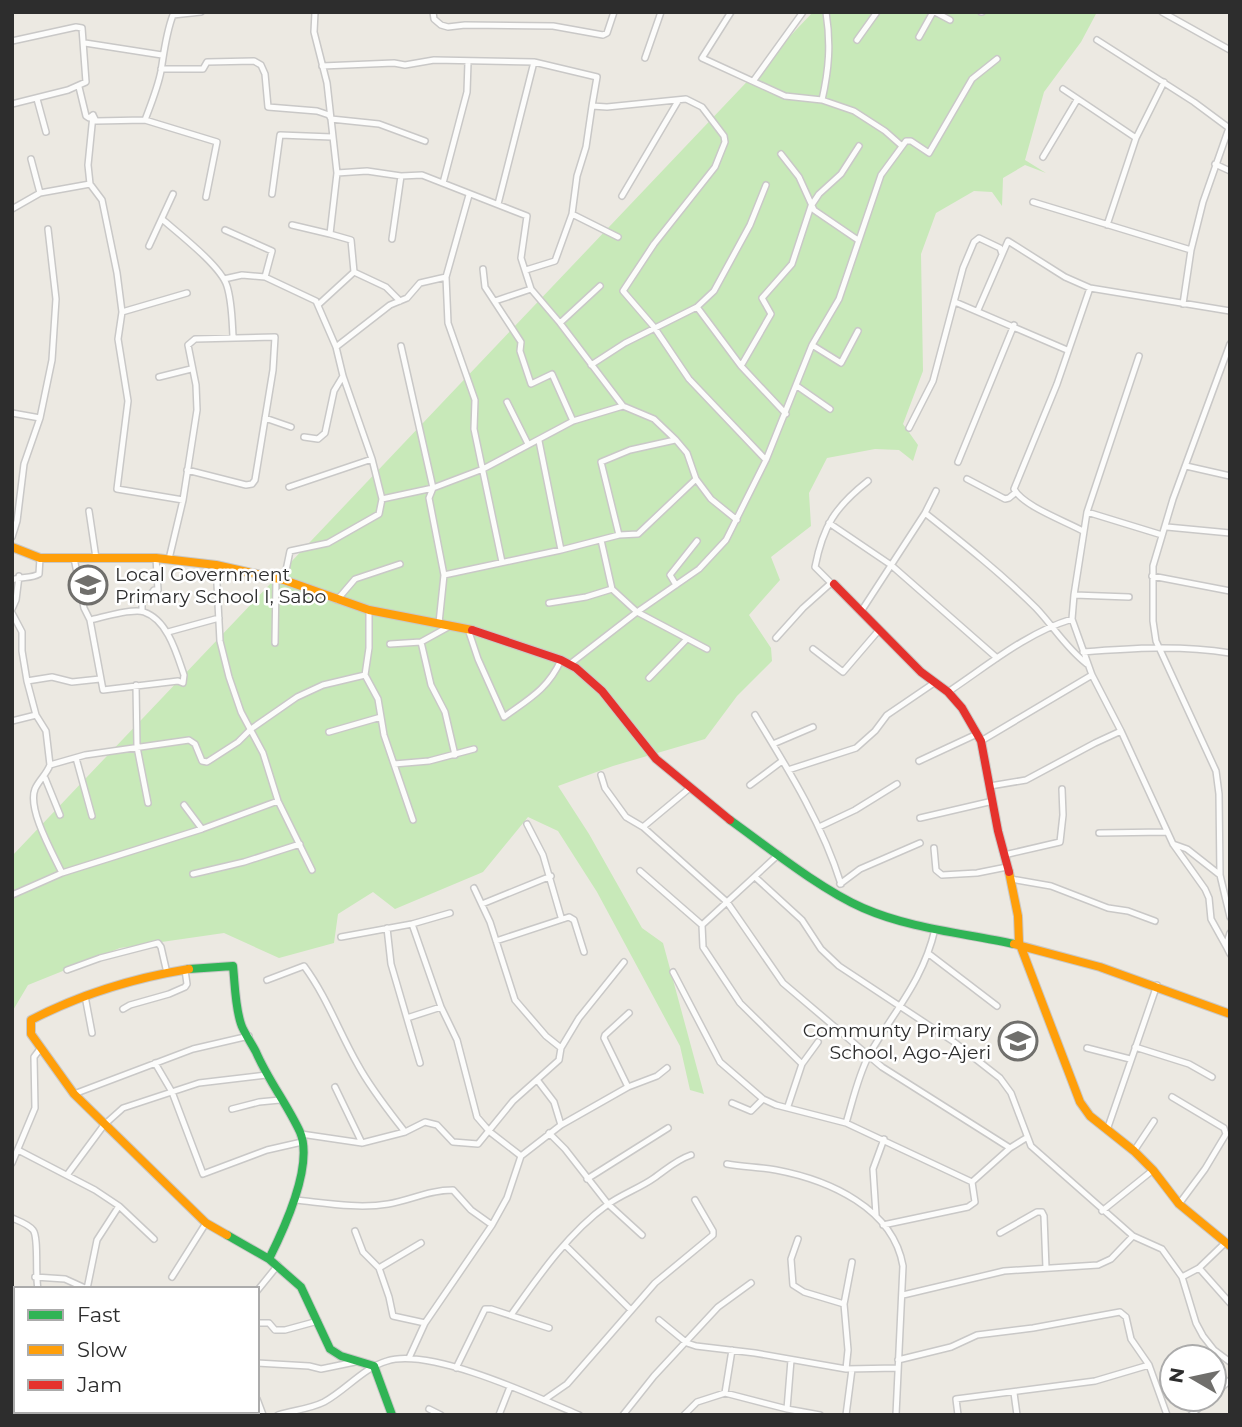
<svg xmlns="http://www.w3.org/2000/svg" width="1242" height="1427" font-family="Montserrat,sans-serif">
	<rect width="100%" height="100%" fill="#ece9e2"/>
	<path fill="#c8e9b9" d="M813,12H1097L1081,42L1044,92L1025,160L1046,173L1025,165L1003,178L1002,206L992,192L974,191L936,213L921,254L923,371L903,424L918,445L913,461L899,450L875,449L827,458L809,493L811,526L771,557L780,580L749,615L771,648L772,661L737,696L705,739L613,766L558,786L589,834L642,928L663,943L704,1094L690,1090L680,1046L597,892L558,831L528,817L483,872L395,909L373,892L338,914L334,943L279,958L224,933L120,948L28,985L12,1012V856Z"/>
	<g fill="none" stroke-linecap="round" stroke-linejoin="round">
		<defs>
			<path id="street" d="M315,12L314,32L327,83L337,173L330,234L351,240L354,272L318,305
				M433,12L434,19L441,25L448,27L465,25L553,26L603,35L607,33L614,12
				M731,12L702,58L785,96L822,100L854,111L885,131L902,146
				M935,12L950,20
				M981,12H982
				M1162,12L1230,50
				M919,37L933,12
				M857,40L877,12
				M1097,40L1194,102L1229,128
				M12,41L76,27L82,28L86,82L68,90L12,104
				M85,43L162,55
				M645,58L661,12
				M322,66L394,63L405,65L434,60L534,62L597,77L592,106
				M161,69H203L207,62L254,61L261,65L265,74L268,107L317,111L329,115L331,119L379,124L425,141
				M754,80L803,12
				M79,87L86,116L89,118L93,115L96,121L145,120L217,142L206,197
				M1063,89L1136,138
				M37,99L46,132
				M822,100C829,69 831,44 826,12
				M93,115L88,165L90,184L102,200L117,273L122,312L118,339L128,401L117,489L183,500
				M145,120C151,104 158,87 161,71C164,52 166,33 173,15L201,12
				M781,154L799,177L814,210L858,240
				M1043,157L1077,100
				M31,159L40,193
				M1215,164L1230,171
				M337,173L367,171L401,176L422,175L527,216L521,258L531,289L560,323L623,406L654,419L676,440L687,453L696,479L711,499L737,520
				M443,183L467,92L468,62
				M272,194L280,135L332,137
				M469,195L446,277L448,323L475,400L474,429L502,562
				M622,196L678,101
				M1033,202L1191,250
				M498,204L534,62
				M12,209L40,193L90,184
				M572,214L618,237
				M162,219C178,233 221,266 227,286C232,302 232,320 233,336
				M292,225L330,234
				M1107,225L1136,138L1164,82
				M225,230L272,251L265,277
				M392,239L401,176
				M149,246L173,194
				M483,269L485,287L521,342L520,351L531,384L552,374L573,421
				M526,270L555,261L572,214L577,176L586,147L592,106L607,107L686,99L702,107L724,136L725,142L715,167L654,244L623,291L654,327L689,379L766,460
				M354,272L386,287L400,301
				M224,279L242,275L265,277L316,301L336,347L343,376L372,459L382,499L433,488L483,469L573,421L623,406
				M495,301L531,289
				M955,302L1067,350
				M1183,304L1191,250L1203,202L1230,125
				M697,307L741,366L786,414
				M978,310L1008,241L1065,277L1090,288L1230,311
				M122,312L187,293
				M560,323L600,286
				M812,345L841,363L858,331
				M401,346L433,488L429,498L444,575L439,623
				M336,347L390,305L407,298L420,283L446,277
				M1139,356L1087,512L1074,595L1072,619L1092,675L1121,731L1173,844L1205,889L1209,898L1211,919L1226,946
				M591,365L625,343L697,307L714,291L750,225L766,185
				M741,366L771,314L762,298L792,264L811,206L819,194L841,174L859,146
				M159,377L191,369
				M797,386L830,409
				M507,402L528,444
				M12,413L40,418
				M265,418L291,427
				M909,428L933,381L963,268L974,242L979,238L1000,248L1002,254
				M304,437L318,439L325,433L334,391L343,376
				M539,441L561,550
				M958,462L1014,325
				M1186,466L1230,476
				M967,479L1005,499L1009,498L1015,493
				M289,487L372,459
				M89,511L96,558
				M1087,512L1162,535
				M925,513C963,543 1002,574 1036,608C1054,627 1066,648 1087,664
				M829,523L891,565L997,658
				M1167,527L1230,533
				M1083,531C1065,521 1023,506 1014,489L1057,384L1090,288
				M619,535L638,534L696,479
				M12,537L17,521L24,464L40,418L52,360L56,299L48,229
				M601,540L612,589L637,612L707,649
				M74,558L84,608L90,620L103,690L178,681L183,683L184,675C177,655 168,620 144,612C132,608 104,617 90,620
				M169,559L183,500L197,410L196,385L188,345L195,339L275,337L273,370L255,480L252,484L246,485L187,470
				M216,565L220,641L229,677L241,712L263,753L278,801L312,870
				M444,575L561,550L619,535L601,462L630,450L675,440
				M1152,576L1230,591
				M12,580C21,576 31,579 39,574L40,558
				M284,580L290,551L328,543L379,514L382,499
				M676,585L670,575L697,541
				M1074,595L1129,597
				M337,600L355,579L400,564
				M549,603L586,597L612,589
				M12,609L16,600L19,576
				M862,610L925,513L936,491
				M142,611V599H147L154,590H158L156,558
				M12,613L22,632V651L27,681L36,715L46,731L50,765
				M468,629L478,659L504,717C529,699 548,689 561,660
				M168,632L219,618
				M776,638L803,608L831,583L815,567C823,526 835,507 868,481
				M421,642L431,685L445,712L455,755
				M275,643L276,579
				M390,644L421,642L450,626
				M813,649L843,672L879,630
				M1083,652C1133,648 1180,645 1230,653
				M570,664L637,612L699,569L726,540L766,460L812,345L839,299L881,175L906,141H911L929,153L972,79L997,59
				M365,675L369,648V610
				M649,678L686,640
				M27,681L52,677L72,682L100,679
				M136,685L137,747L148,803
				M948,692C987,666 1026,633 1072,619
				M755,715C788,769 822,823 841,884
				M12,721L36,715
				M329,732L381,717
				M981,741L1092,675
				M773,744L813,727
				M76,758L92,816
				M919,761L977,734
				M394,764L429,761L474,749
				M788,770L856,748L875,731L887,715L934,683
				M601,775L605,788L626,817L643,827L727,902L783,983L882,1067L1010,1148
				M45,778L60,815
				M750,785L782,761
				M990,786L1026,780L1095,743L1121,731
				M184,805L202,829
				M920,818L993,801
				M527,824L543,855L561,917
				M643,827L691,787
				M819,827L855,810L897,784
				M1099,833L1166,832
				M1173,844L1187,849L1220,875L1230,917
				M934,848L936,870L942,875L977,873L1007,867
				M779,854L702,925L703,947L740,1003L802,1064
				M1004,855L1060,842L1063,815L1062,789
				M640,871L702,925
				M62,873C53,854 27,809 35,789C39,780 46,775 50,765L85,755L189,740L195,744L202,761L207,762L238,742L251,729L297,697L323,685L365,675L378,699L384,735L413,820
				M193,874L244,862L300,844
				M1220,875L1219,794L1216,771L1156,641L1153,621V566L1173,499L1230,344
				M755,877L802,920L821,949L839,966L954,1042L1000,1078L1011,1093L1031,1146L1133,1236L1162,1249L1182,1277L1196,1323L1203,1336L1214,1350L1230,1362
				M1011,879L1051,886L1108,908L1128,911L1155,921
				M840,884L860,869L920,843
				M474,888L490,922L515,1000L546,1036L561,1048
				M12,895L62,873L202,829L278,801
				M482,904L551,876
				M412,924L441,1007L457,1040L477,1117L490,1132L521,1156
				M387,928L391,964L420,1063
				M1230,933L1226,946L1230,954
				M341,937L412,924L450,913
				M496,941L569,917L574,920L584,952
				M929,954L997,1006
				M67,970L100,958L158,943L161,947L167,973
				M673,972L720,1062L763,1099L776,1105L846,1123L972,1182
				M267,980L304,966C327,997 339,1032 358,1065C371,1089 388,1110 405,1132
				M85,996L92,1033
				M123,1009L130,1005L169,994L185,987L187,984L185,970
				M407,1018L441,1007
				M1135,1047L1189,1064L1212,1077
				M1087,1048L1130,1059
				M155,1063L172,1092L203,1174L267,1150L302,1142
				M538,1081L554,1102L561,1125
				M335,1087L362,1143
				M628,1087L604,1038L605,1035L629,1013
				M74,1094L193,1049L249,1036
				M1172,1097L1224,1128L1226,1134L1205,1169L1179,1204
				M732,1103L751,1111L763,1099
				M788,1106L802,1064L818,1042
				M232,1109L259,1102L280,1100
				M846,1123C853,1100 858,1076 869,1055C894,1011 923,981 935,929
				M1107,1130L1157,985
				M549,1133L565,1149L608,1204L642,1235
				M301,1134L362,1143L405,1132L425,1122L437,1125L453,1142L478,1144L513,1101L559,1060L561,1048L579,1018L624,962
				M18,1150L95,1190L119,1206L154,1239
				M1134,1151L1154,1121
				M12,1163L35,1108L34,1057L40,1049
				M727,1164C743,1167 760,1167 776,1170C829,1180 893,1208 903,1266L896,1415
				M67,1175L104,1125L123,1108L199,1083L266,1075
				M587,1179L668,1128
				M295,1200C325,1203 358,1209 388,1204C411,1200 429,1190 453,1190L471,1210L492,1225
				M1102,1211L1153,1170
				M876,1215L873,1169L884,1139
				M12,1218C19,1221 28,1224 33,1230C39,1237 35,1276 38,1289
				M883,1225L968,1207L975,1202L972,1182L1010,1148L1026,1138
				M355,1231L363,1252L379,1268L389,1297L393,1316L425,1323
				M1000,1233L1037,1212H1042L1044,1216L1046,1268
				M798,1239L791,1259L793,1285L804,1292L844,1304
				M565,1245L631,1310
				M379,1268L421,1243
				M1199,1268L1230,1303
				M35,1277L65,1279L87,1289
				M172,1277L206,1223
				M1182,1277L1199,1268L1225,1243
				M87,1289L97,1240L119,1206
				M257,1291L278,1265
				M903,1295L1004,1271L1098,1265L1111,1259L1133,1236
				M511,1315C538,1277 568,1233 607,1205C622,1194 640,1188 654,1178C667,1169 676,1160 691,1155
				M659,1320L687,1343L696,1346L755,1353L846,1369L898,1368
				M257,1323H269L275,1330H285L318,1321
				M409,1358L425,1323L492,1225L507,1198L521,1156L561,1125L628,1087L657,1076L667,1068
				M898,1360L951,1347L977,1335L1033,1328L1120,1312L1126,1317L1131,1339L1149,1365L1167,1415
				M257,1363L309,1366L321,1369L355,1362
				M456,1368L485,1309H491L549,1328
				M846,1369L848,1350L844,1304L852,1262
				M725,1393L732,1350
				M1014,1393L1017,1415
				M1214,1394L1230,1380
				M257,1399L263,1415
				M544,1400L567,1384L655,1283L713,1235V1231L695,1200
				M12,1403L16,1407
				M429,1409L441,1415
				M787,1409L791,1360
				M19,1411V1415
				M83,1411V1415
				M158,1411L159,1415
				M139,1415L148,1411
				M278,1415C294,1410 310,1409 324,1402C346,1390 363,1368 387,1361C430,1347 537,1397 579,1415
				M499,1415L510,1387
				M623,1415L654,1376L718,1307L751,1283
				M684,1415L697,1402L725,1393L787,1409L820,1415
				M846,1415L852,1369
				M958,1415L956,1399L1095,1381L1149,1365
				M1191,1415L1209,1399"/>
			<path id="fast" d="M730,820C769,848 820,889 863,908C911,929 964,933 1014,944
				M189,969L233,966C235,985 235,1006 241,1024C243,1031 252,1044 256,1052C268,1080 287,1104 300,1132C314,1165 284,1229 269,1259
				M227,1235L269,1259L301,1287L330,1349L341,1356L374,1366L392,1415"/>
			<path id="slow" d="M12,547L40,558H156L216,565L284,580L369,610L472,630
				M1009,872L1018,916L1019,942L1080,1102L1090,1116L1134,1151L1153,1170L1179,1204L1230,1246
				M1014,944L1100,967L1230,1014
				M189,969C134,978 81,994 31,1020V1034L74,1094L206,1223L227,1235"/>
			<path id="jam" d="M834,584L921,672L948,692L962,708L981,741L998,831L1009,872
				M472,630L561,660L576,668L602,691L656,759L730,820"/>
		</defs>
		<use href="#street" stroke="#c9c8c7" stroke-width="8"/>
		<use href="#fast" stroke="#c9c8c7" stroke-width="10"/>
		<use href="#slow" stroke="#c9c8c7" stroke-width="10"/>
		<use href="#jam" stroke="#c9c8c7" stroke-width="10"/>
		<use href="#street" stroke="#fcfcfb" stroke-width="5"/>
		<use href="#fast" stroke="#30b455" stroke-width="8"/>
		<use href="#slow" stroke="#ff9f0a" stroke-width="8"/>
		<use href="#jam" stroke="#e5322d" stroke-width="8"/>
	</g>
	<defs>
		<symbol id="school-ring" viewBox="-11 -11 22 22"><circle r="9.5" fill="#fff" stroke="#706f6c" stroke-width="1.5"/><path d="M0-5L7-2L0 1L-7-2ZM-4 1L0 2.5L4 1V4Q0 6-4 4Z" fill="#706f6c"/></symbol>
	</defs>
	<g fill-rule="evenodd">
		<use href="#school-ring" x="66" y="563" width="44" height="44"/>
		<use href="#school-ring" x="996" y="1019" width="44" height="44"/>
	</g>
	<g text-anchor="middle" stroke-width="5" stroke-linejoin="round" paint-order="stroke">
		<g font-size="19" fill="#2d2d2d" stroke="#fff" text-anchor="start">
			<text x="115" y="581">Local Government<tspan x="115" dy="22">Primary School I, Sabo</tspan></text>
			<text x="991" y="1037" text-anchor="end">Communty Primary<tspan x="991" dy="22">School, Ago-Ajeri</tspan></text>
		</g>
	</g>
	<rect width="1242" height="1427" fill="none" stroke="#2d2d2d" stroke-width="28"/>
	<rect x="14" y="1287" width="245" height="126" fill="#ffffff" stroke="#ababab" stroke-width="2"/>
	<rect x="28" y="1310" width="35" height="10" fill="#30b455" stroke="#ababab" stroke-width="2"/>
	<text x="77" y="1322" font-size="21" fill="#2d2d2d">Fast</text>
	<rect x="28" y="1345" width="35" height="10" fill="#ff9f0a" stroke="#ababab" stroke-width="2"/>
	<text x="77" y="1357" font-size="21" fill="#2d2d2d">Slow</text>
	<rect x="28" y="1380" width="35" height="10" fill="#e5322d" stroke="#ababab" stroke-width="2"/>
	<text x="77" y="1392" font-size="21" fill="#2d2d2d">Jam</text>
	<g transform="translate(1193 1378) rotate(279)"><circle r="33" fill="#ffffff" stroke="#ababab" stroke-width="2"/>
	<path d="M0-5L12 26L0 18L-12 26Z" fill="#706f6c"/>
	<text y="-10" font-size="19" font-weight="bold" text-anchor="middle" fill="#2d2d2d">N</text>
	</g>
</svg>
